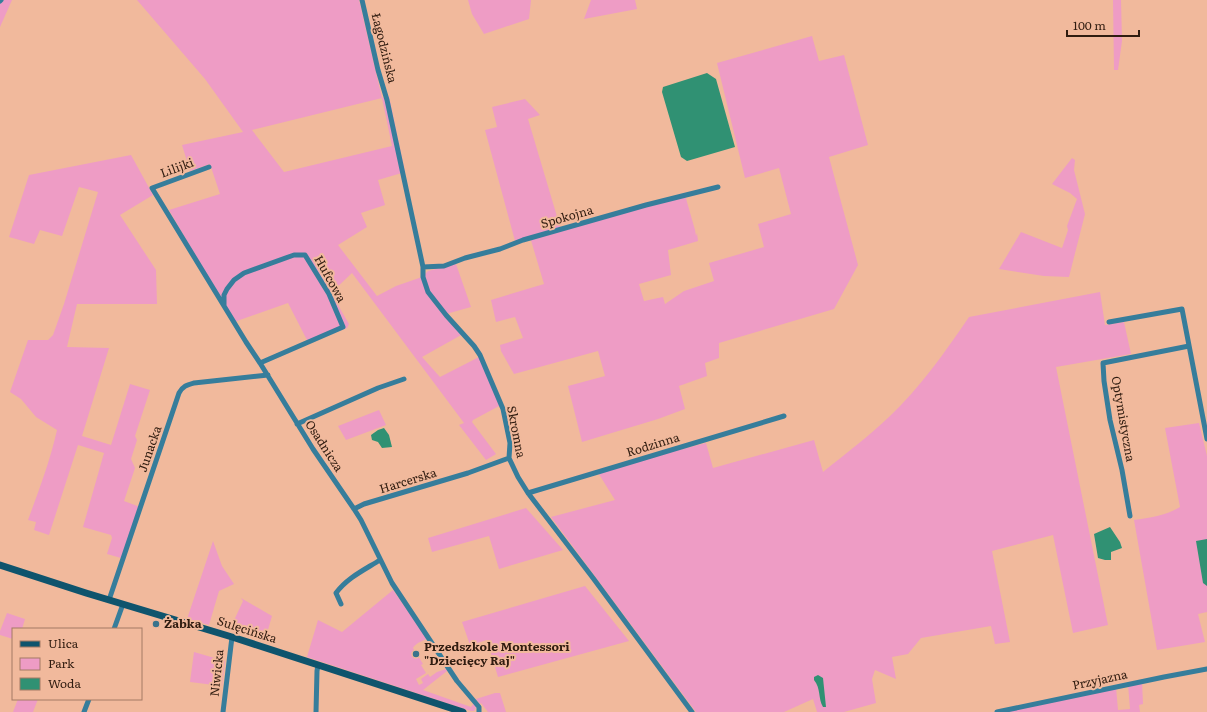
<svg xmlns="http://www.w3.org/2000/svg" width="1207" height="712" font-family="Literata,serif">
	<rect width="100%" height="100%" fill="#f1b99c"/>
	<path fill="#ee9cc5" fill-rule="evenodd" d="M0,0H12L0,27Z
		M137,0H359L382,98L389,96L405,172L378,180L385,205L361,213L367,227L338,245L377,296L396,286L422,277L428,271L456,264L471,307L446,314L463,334L422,357L440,377L481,356L501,405L473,420L472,422L496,454L486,460L459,425L464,423L352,273L331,293L349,324L347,328L308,342L288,303L234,322L169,210L220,194L210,164L190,171L182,145L243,132L205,79ZM382,98L392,146L284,172L252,130Z
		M468,0H531L529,19L484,34L472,14Z
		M591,0H635L637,9L584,19Z
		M1113,0H1121L1122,41L1118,70H1114Z
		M812,36L819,61L844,55L868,145L829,157L858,265L834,309L719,343V358L705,363L707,376L679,386L685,409L658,419L582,442L568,386L605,376L598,351L514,374L501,351L500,345L523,338L515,317L496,322L491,300L544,284L530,237L515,241L485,130L497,127L492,107L525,99L540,115L528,119L561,230L685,195L695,230L696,236L697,233L698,241L668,250L671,275L639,284L644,301L663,297L665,304L684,291L714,281L709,263L764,247L758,224L791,214L779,168L745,178L717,63Z
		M131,155L153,195L120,215L156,270L157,304H77L67,347L109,348L82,436L111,445L130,384L150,390L135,436L137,440L131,459L135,468L124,501L140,507L121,558L107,554L112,538L111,535L83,527L104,453L78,445L49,535L34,530L36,522L28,520C39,490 50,461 57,430L36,417L21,399L10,392L28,340H48L53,335L64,304L98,192L79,187L62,236L40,230L34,244L9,237L29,175Z
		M1072,158L1075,160L1074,170L1085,214L1069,277L1044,276L999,269L1021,232L1062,248L1068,230L1067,226L1077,199L1070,193L1052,184Z
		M1100,292L1105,325L1124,322L1131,354L1056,367L1108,625L1073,633L1053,535L992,551L1010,642L995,644L991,626L921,638L908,654L892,657L896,679L875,670L872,679L876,703L844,712H817L813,699L784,712H696L551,517L615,500L597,471L706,443L713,468L814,440L823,472C845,454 868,437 889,417C920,388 945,352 969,317Z
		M379,410L386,425L346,440L338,426Z
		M1199,423L1207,456V612L1198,614L1205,642L1157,650L1134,520C1150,518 1167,515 1180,507L1165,428Z
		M526,508L563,550L499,569L489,536L432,552L428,538Z
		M213,541L222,566L234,584L219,591L209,625L187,619Z
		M585,586L629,641L498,677L487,640L470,645L462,622Z
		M393,590L410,614L427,639C421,641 415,644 413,648L423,664L421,665L426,673L416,679L419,685L423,683L421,679L428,674L430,677L437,672L446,669L447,671L423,690L471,707L474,703L476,708L474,711H471L307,657L318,620L342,632Z
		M241,598L272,616L265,640L230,629L243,601Z
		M7,613L25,619L22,629H13V639L0,635V631Z
		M194,652L225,661L222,686L190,682Z
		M1142,681L1143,704L1139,705L1140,712H996L1116,687L1118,710L1130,709L1128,684Z
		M495,693H500L506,712H488L481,703L480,704L476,699Z
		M18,699H38L33,712H13Z"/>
	<path fill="#309173" d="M707,73L716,79L735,147L687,161L681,157L662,92L663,87Z
		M384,428L389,435L392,447L382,448L378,442L372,440L371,435L378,430Z
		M1110,527L1120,542L1122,548L1111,552V560H1105L1098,558L1094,534Z
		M1207,539V586L1203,583L1196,541Z
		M818,675L823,678L826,707H823C818,699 821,688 814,680V677Z"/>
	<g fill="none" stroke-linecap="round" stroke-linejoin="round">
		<path stroke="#367d9b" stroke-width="5" d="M362,0L378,70L387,100L423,267V277L428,292L446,315L474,346L480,355L503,409L510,443L509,458L518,477L528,493L593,578L692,712
			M0,1L1,0
			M209,167L152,188L246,342L260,363L313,449L354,509L361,520L392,583L457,681L479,707V712
			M423,267L444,266L465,258L500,249L523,240L646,205L718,187
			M224,305V295L227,289L234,280L244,273L294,255H305L329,294L343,327L260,363
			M1109,322L1182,309L1207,439
			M297,424L378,388L404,379
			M528,493L784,416
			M354,509L364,504L468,473L509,458
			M1130,516L1122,470L1110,420L1104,381L1103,363L1189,346
			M109,600L179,393C183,386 187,385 194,383L268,375
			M341,604L336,593C347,578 364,570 380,560
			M114,629L123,604
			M84,712L89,699
			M223,712L232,637
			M316,712L317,671L318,665
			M997,712L1164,677L1207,669"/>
		<path stroke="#0f546d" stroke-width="7" d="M0,565L86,593L232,637L463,712"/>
	</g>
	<g fill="#39738c" stroke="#f1b99c" stroke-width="1.5">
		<circle cx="156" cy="624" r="4"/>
		<circle cx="416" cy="654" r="4"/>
	</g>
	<g text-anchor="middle" stroke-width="4" stroke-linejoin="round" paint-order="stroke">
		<g font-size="12" fill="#301c10" stroke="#f1b99c">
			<text transform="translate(384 48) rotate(76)" y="4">Łagodzińska</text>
			<text transform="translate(177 168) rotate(-20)" y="4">Lilijki</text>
			<text transform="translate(567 217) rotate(-16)" y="4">Spokojna</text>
			<text transform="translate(330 279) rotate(61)" y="4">Hufcowa</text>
			<text transform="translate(1123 419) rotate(80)" y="4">Optymistyczna</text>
			<text transform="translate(516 432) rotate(79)" y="4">Skromna</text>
			<text transform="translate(653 445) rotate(-17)" y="4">Rodzinna</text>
			<text transform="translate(324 446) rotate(57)" y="4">Osadnicza</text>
			<text transform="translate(150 449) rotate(-71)" y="4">Junacka</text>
			<text transform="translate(408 481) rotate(-17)" y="4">Harcerska</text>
			<text transform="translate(247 630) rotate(18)" y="4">Sulęcińska</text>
			<text transform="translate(217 673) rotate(-84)" y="4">Niwicka</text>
			<text transform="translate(1100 680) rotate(-12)" y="4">Przyjazna</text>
		</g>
		<g font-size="12" font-weight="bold" fill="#301c10" stroke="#f1b99c" text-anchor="start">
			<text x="164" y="628">Żabka</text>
			<text x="424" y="651">Przedszkole Montessori<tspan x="424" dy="14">"Dziecięcy Raj"</tspan></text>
		</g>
	</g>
	<rect x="12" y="628" width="130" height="72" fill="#f1b99c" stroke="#a47a64"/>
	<rect x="20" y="641" width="20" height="6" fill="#0f546d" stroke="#a47a64"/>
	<text x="48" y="648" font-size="12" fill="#301c10">Ulica</text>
	<rect x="20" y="658" width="20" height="12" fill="#ee9cc5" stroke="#a47a64"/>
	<text x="48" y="668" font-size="12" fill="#301c10">Park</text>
	<rect x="20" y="678" width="20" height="12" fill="#309173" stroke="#a47a64"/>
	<text x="48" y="688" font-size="12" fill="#301c10">Woda</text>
	<path d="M1067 30v6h72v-6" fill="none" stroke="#301c10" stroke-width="2"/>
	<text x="1073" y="30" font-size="12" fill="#301c10" stroke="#f1b99c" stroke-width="3" paint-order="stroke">100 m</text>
</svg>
